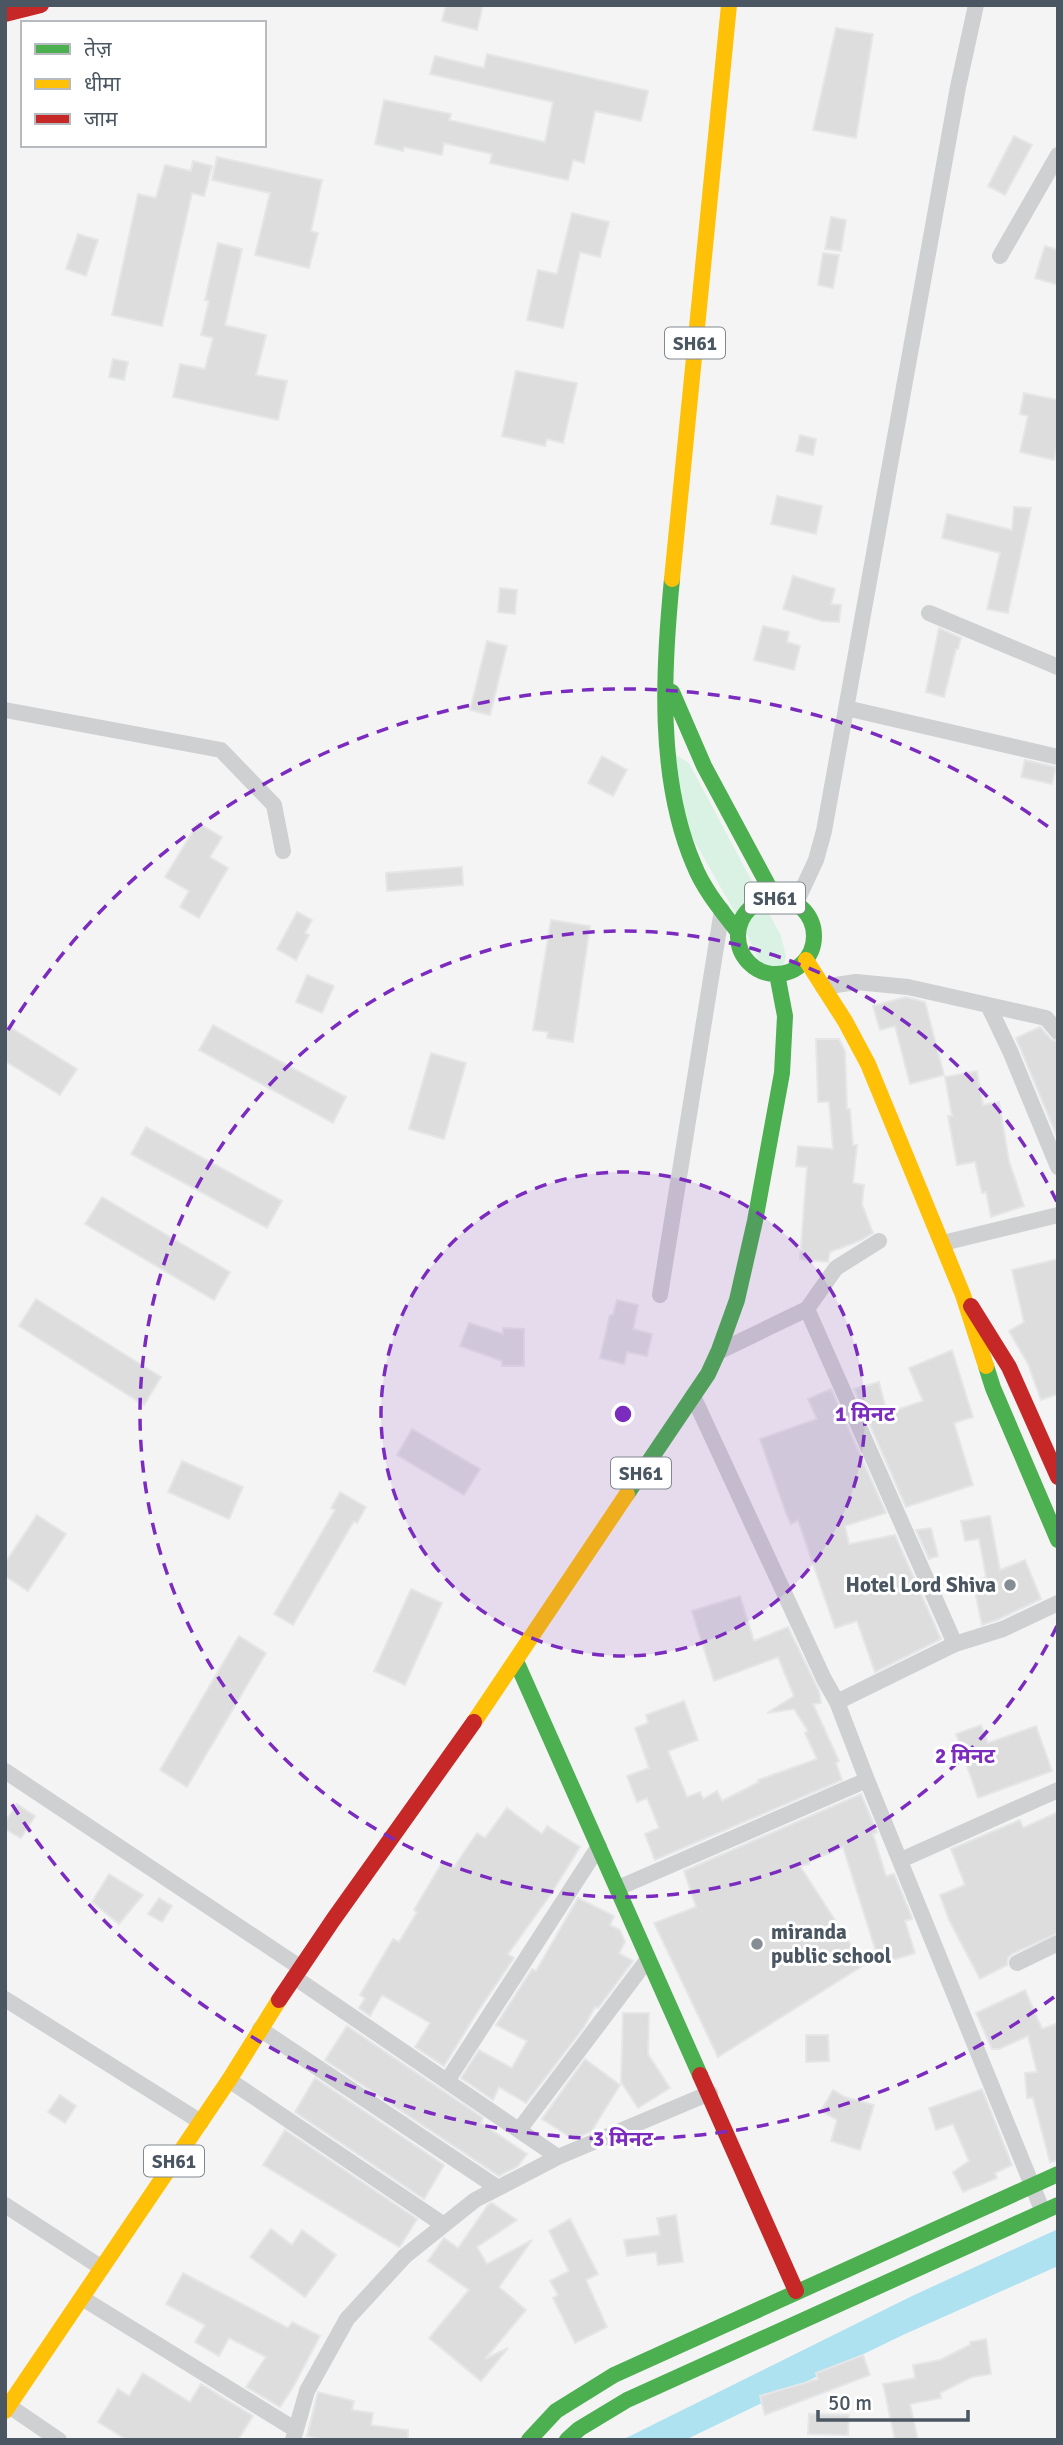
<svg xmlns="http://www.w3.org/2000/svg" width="1063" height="2445" font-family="Signika,'Noto Sans Devanagari',sans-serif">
	<rect width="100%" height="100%" fill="#f4f4f4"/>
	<path fill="#d9f2e3" d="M669,751L689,763L781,936L786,956L781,975L758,959L746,932L683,821Z"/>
	<path fill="#aee2f0" d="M1058,2229V2266L905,2334L685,2440H622L912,2296Z"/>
	<path fill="#ddddde" stroke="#e5e6e7" stroke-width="2" d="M446,5H483L477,30L442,21Z
		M836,28L873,34L856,138L813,130Z
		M487,54L648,91L641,121L595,111L584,163L573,160L568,180L490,163L492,154L444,143L442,155L404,147L403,151L375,144L384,100L451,114L449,120L545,142L553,102L430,74L435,56L484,68Z
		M1014,136L1032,145L1005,195L988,186Z
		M217,157L322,180L311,231L318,233L309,268L255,255L270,193L212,180Z
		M193,161L212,166L204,196L192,193L162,326L112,315L138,194L156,198L165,165L191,171Z
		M572,213L609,222L600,257L580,252L563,328L527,320L538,270L557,274Z
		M831,217L846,220L841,251L825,249Z
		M78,234L98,240L86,276L66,269Z
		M218,243L242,249L225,325L266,335L256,375L287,381L278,420L173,397L180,364L205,369L213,338L201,335L209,301L205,300Z
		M1045,246L1058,250V285L1035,278Z
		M823,253L839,255L833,288L818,285Z
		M113,359L128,362L124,380L109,377Z
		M516,371L577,383L563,443L547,439L545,446L502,436Z
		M1024,393L1058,400V443L1054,460L1020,452L1028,416L1020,414Z
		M800,435L816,439L813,455L796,451Z
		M777,496L822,506L816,534L771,524Z
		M1014,507L1031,508L1008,613L987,609L1000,553L942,538L947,514L1012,530Z
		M793,576L835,589L831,604L841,605L839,622L822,621L783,609Z
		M500,588L517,590L515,614L498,612Z
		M763,626L789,632L787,642L800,646L794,670L754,660Z
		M939,628L961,638L958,649H956L944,697L926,692Z
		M487,641L507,646L490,715L470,710Z
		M602,756L627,770L613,796L588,783Z
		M1025,760L1056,767L1052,784L1021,777Z
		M198,823L222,837L210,857L228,868L199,918L180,907L189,891L165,877Z
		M462,867L463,885L387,891L386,873Z
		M297,912L312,920L305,933L309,935L296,960L277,949Z
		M551,920L590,926L573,1042L547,1038L548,1032L533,1030Z
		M307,975L334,986L322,1013L296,1002Z
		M906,997L925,1002L944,1075L910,1084L895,1026L880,1030L873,1006Z
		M5,1024L77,1069L60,1095L5,1061Z
		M213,1025L346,1097L333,1123L199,1050Z
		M1040,1027L1051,1039L1058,1042V1139L1016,1038Z
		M816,1039H839L845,1051L847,1109H850L853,1145H857L853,1183L864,1185L862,1204L873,1233L859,1241L830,1252L828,1262L800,1259L807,1167L796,1166L798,1146L833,1149L829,1102H818Z
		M431,1053L466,1063L444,1139L409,1129Z
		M977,1071L983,1105L999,1102L1009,1161L1024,1206L991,1217L986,1192L982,1193L975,1162L957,1165L948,1116H952L945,1077Z
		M146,1127L282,1201L267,1228L131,1154Z
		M102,1197L230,1272L214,1300L85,1224Z
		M1058,1259V1394L1041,1400L1028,1364L1009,1331L1024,1322L1012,1270Z
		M36,1299L161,1377L144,1405L19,1326Z
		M617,1300L638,1305L633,1329L652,1334L647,1356L627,1352L624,1364L600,1358L610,1315H613Z
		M469,1323L503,1334V1328L524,1329V1366H502V1361L460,1346Z
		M952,1350L973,1417L954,1423L973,1485L906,1507L854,1389L879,1382L887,1413L923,1401L909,1368Z
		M831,1389L886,1513L845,1526L849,1544L895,1535L941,1639L875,1672L857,1621L835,1628L798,1520L791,1524L786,1513L760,1439L817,1419L808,1399Z
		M412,1429L480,1469L464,1495L397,1455Z
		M182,1461L243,1487L229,1519L168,1492Z
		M340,1492L366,1507L357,1523L354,1521L293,1625L274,1614L335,1510L331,1508Z
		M37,1515L66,1534L28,1591L5,1576V1563Z
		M990,1516L1000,1570L1025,1560L1041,1599L999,1619L982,1625L973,1582L986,1577L979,1539L965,1541L961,1521Z
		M931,1528L938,1556L929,1559L916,1530Z
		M411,1589L442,1603L405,1685L374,1671Z
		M740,1596L754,1641L788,1627L819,1691L821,1703L813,1704L839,1761L836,1763L842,1780L655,1860L645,1834L659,1828L647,1798L637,1802L627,1776L649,1768L635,1728L648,1723L646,1715L684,1701L698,1740L668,1751L687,1797L700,1792L703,1799L717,1791L722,1801L759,1782L758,1780L817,1759L805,1733L808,1731L794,1709L767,1713L794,1696L778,1657L714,1681L692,1611Z
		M239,1636L266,1653L187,1787L160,1770Z
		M981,1725L988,1743L1036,1726L1052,1771L978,1798L956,1734Z
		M861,1794L877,1832L873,1834L886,1876L894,1874L911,1915L912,1919L905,1921L915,1953L880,1964L843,1847L809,1862V1864L800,1866L864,1965L718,2057L654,1923L696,1907L684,1871Z
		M17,1804L35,1816L21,1838L5,1829V1822Z
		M507,1808L542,1834L547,1826L580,1847L551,1894L508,1954L514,1958L476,2014L444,2066L415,2047L430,2023L382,1995L370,2016L359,2008L365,1998L360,1995L393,1939L399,1942L417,1912L414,1910L443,1861L454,1867L477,1833L485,1838Z
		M1058,1812V1933L1012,1954L1008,1958L1007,1965L980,1979L949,1920L940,1895L965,1885L951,1849L1020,1820L1023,1828Z
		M109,1874L143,1895L119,1924L92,1902Z
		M159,1898L172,1906L162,1922L148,1914Z
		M578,1898L614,1916L610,1925L620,1930L625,1942L619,1953L633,1961L598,2008L595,2007L584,2027L526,2103L499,2087L493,2100L461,2078L479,2050L512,2068L527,2041L496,2025L532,1969L536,1971Z
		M1025,1990L1042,2029L1058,2023V2160L1050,2162L1033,2098H1027L1025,2073L1037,2072L1028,2036L999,2049H992L976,2013Z
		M623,2013H649L648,2054L670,2088L638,2108L621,2082Z
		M347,2026L483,2118L481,2123L527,2154L518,2166L499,2176L325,2060Z
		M806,2035H828L829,2061L806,2062Z
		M585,2059L620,2085L591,2132L573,2139L542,2119Z
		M315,2078L444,2165L424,2199L295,2112Z
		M982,2089L1012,2165L995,2173L997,2178L963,2192L953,2172L969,2161L953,2124L936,2130L929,2108Z
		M833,2090L845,2097L874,2105L860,2150L831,2141L837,2120L821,2111Z
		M60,2095L76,2106L65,2123L48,2112Z
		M285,2130L417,2219L401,2245L399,2247L263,2165Z
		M492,2203L517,2220L477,2247L487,2264L532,2240L499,2287L526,2310L485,2359L508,2348L481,2381L429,2338L469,2290L428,2261L444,2238L458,2248L488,2205Z
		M676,2215L683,2262L658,2265L656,2252L627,2256L624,2240L660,2235L657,2218Z
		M570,2219L598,2274L586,2280L607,2327L575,2343L553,2298L558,2295L550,2281L569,2271L549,2231Z
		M271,2229L292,2245L302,2230L336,2255L305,2297L250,2257Z
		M183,2273L288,2328L292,2322L320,2336L292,2389L280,2407L246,2387L266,2357L229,2338L219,2356L195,2342L205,2325L166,2304Z
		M986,2339L991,2374L972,2377L940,2393L941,2398L910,2404L918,2440H895L883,2384L915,2378L913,2365L940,2360L970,2345V2342Z
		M863,2355L870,2375L765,2415L760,2396L818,2379L816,2373Z
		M143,2373L190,2402L201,2384L253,2416L238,2440H127L98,2422L118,2389L129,2396Z
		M318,2392L354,2401L352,2410L373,2413L371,2425L408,2430V2440H324L307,2436Z
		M809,2414L849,2415L848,2435L808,2434Z"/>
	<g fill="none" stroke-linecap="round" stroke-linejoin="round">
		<path stroke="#ced0d2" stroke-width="16" d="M1000,256L1058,155
			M929,613L1058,667
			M846,708L1058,757
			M5,710L221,750L274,805L283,851
			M796,903L816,860L824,831L958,87L976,5
			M823,987L856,982L908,987L1046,1018L1058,1032
			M989,1007L1010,1051L1058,1167
			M943,1243L1058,1215
			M660,1295L722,910
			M807,1309L955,1644
			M720,1351L807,1309L836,1268L879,1241
			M693,1396L824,1679L837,1702L867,1780L1043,2212
			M837,1702L955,1644L1003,1629L1058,1603
			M5,1771L301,1968
			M901,1860L1058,1790
			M618,1888L867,1780
			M1017,1963L1058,1943
			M294,1977L558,2157
			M5,1999L201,2122
			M260,2029L498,2188
			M229,2080L444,2225
			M447,2081L599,1846
			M519,2130L648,1959
			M5,2205L102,2268
			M82,2298L296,2430
			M9,2406L59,2440
			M293,2440L307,2391L347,2319L405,2256L475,2200L558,2157L710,2093"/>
		<path stroke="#4caf50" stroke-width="16" d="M672,579C663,670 657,779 694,865C704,890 722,911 738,932
			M672,692L704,766L775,898
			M738 936a38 38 0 1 1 76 0a38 38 0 1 1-76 0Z
			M986,1366L993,1388L1058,1540
			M627,1494L708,1374L719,1350L737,1300L755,1221L782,1073L785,1016L777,974
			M516,1661L700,2075
			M529,2440L556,2411L614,2375L1058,2174
			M567,2440L579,2429L627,2400L1058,2205"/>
		<path stroke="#ffc107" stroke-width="16" d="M672,579L729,5
			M806,960L845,1021L868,1064L963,1295L986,1366
			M474,1722L627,1494
			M5,2411L229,2080L279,2000"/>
		<path stroke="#c62828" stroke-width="16" d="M5,14L41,5
			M971,1306L1009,1367L1058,1477
			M279,2000L333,1920L474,1722
			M700,2075L796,2291"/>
	</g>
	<circle cx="623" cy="1414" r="242" fill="#7b2cbf" fill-opacity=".12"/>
	<g fill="none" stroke="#7b2cbf" stroke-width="3.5" stroke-dasharray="12 9">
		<circle cx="623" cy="1414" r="242"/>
		<path d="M1057 1626A483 483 0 1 1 1057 1202"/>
		<path d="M1054 1997A725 725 0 0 1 8 1798M8 1030A725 725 0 0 1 1054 831"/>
	</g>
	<g fill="#868d94" stroke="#fff" stroke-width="2.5">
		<circle cx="1010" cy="1585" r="7"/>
		<circle cx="757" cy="1944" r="7"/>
	</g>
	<g text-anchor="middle" stroke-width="6" stroke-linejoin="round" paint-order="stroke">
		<g fill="#fff" stroke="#808990" stroke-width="2">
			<rect x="665" y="327.5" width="60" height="31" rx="5"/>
			<rect x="745" y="882.5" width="60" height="31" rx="5"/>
			<rect x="611" y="1457.5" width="60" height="31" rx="5"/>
			<rect x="144" y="2145.5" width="60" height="31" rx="5"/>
		</g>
		<g font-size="19" font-weight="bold" fill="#4a5661">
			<text x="695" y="350">SH61</text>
			<text x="775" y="905">SH61</text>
			<text x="641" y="1480">SH61</text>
			<text x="174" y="2168">SH61</text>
		</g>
		<g font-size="21" font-weight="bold" fill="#4a5661" stroke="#fff" text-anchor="end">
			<text x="996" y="1592">Hotel Lord Shiva</text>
			<text x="771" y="1939" text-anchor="start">miranda<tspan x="771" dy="24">public school</tspan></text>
		</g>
	</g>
	<circle cx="623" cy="1414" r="10" fill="#7b2cbf" stroke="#fff" stroke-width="3.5"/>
	<g font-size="21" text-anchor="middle" font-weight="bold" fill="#7b2cbf" stroke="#fff" stroke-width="6" stroke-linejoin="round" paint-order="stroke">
		<text x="865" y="1421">1 मिनट</text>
		<text x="965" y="1763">2 मिनट</text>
		<text x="623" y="2146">3 मिनट</text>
	</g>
	<rect width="1063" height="2445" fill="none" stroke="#4a5661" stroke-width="14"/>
	<rect x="21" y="21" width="245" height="126" fill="#ffffff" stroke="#b7bbc0" stroke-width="2"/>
	<rect x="35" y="44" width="35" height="10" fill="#4caf50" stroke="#b7bbc0" stroke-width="2"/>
	<text x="84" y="56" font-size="21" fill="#4a5661">तेज़</text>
	<rect x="35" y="79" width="35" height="10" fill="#ffc107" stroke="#b7bbc0" stroke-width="2"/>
	<text x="84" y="91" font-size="21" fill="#4a5661">धीमा</text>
	<rect x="35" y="114" width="35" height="10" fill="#c62828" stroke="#b7bbc0" stroke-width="2"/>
	<text x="84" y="126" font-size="21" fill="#4a5661">जाम</text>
	<path d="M818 2410v10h150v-10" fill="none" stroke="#4a5661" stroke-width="3.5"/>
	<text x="828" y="2410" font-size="21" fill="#4a5661" stroke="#ffffff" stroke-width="5" paint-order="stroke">50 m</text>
</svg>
